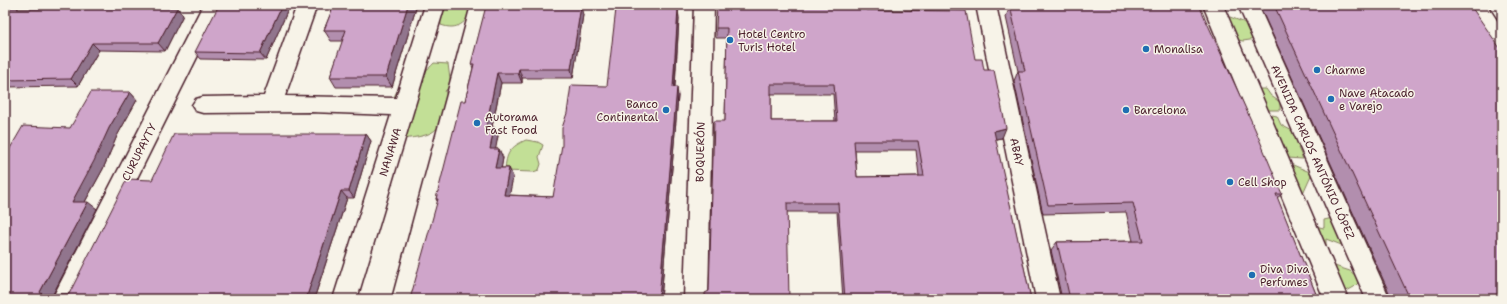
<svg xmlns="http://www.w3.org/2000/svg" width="1507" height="304" font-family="'Shantell Sans',sans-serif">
	<rect width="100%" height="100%" fill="#f7f3e8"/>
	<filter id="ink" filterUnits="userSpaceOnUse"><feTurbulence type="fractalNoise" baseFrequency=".025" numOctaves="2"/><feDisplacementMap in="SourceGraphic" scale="8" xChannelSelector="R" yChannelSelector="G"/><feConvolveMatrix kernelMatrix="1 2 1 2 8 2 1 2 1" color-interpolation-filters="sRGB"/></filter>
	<g filter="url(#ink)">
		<path fill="#c2df96" stroke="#867f60" d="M449,5H471L472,8C467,23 457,31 441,25L439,10Z
			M1230,17L1248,24L1263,38L1243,41L1224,37L1222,21Z
			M434,63L448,64L451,86L445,91L450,101C439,133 436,135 402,139C393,112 383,94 414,77C422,72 428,70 434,63Z
			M1250,89H1266L1271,96L1280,102V110H1266Z
			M1267,114L1277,116L1281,125L1300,135L1311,148H1298L1303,159L1286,158Z
			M526,140L538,142L543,145L539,157L541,164L539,170L533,172L505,171C506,153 510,147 526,140Z
			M1273,163L1293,165L1312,173L1303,193Z
			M1341,216L1357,251L1326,239V249L1315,226L1324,228V220Z
			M1316,260L1350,271L1361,280L1354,287L1341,294Z"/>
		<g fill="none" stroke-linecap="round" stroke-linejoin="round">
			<defs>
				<path id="minor" d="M203,5H223L77,299H52Z
					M297,5H317L285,96L396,98L425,5H445L357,299H333L391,115L311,112L203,113L196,111L192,105L196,99L203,97L264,96Z
					M471,5H491L416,299H392Z
					M694,5H714L708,299H684Z
					M976,5H996L1060,299H1036Z
					M1467,5H1487L1502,28V52L1495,49Z"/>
				<path id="major" d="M1203,5H1223L1348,299H1324Z
					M1238,5H1258L1390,299H1366Z"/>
			</defs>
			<use href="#minor" stroke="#4a1f2b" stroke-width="3"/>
			<use href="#major" stroke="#4a1f2b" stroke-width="3"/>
			<use href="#minor" fill="#f7f3e8" fill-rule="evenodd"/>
			<use href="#major" fill="#f7f3e8" fill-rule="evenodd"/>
		</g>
		<path fill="#b28eae" stroke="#4a1f2b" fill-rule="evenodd" d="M290,5L266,60L201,59L195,52Z
			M334,5H417L392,87H336L330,77L343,41H331L324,30Z
			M1264,5H1470L1502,299H1392L1261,9Z
			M1499,5H1502V9Z
			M1010,6L1282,194L1277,198L1318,299H1062L1051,250L1057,242L1133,241L1126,212L1043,214L1014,81L1018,71L1006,17Z
			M779,7L866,10L975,59L1002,138L995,139L1031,299H843L837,212H787L709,291L725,121L727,38H716V28ZM771,94H833L835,121H771ZM855,150H916L919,176L857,177Z
			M5,8H18L19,9L177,8L183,15L165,51L99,50L78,86L5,87Z
			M678,9L679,19L675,87L678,96L661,299L437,201L436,199L465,101L473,68L471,64L583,15L573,78H522V83H501L492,127H494L498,136L495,149H499L503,158L501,168H509L513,177L509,195L553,197L607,86Z
			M130,92L137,100L117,136L103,169L85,202L97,209L53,294H69L152,180L366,134L371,141L354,198H347L314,299H5L70,128Z"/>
		<path fill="#91748d" stroke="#4a1f2b" d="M282,5H290L266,60L260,53Z
			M408,5H417L392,87L386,77Z
			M581,6L583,15L573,78L571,69Z
			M177,8L183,15L165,51L158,43Z
			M678,9L679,19L674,96L673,87Z
			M92,43L99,50L78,86L71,79Z
			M519,69L522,78V83L518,73Z
			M497,73L501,83L490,136L486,127Z
			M677,87L678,96L661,299H659Z
			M130,92L137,100L117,136L103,169L81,209L72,202L109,128Z
			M494,127L498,136L494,158L490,149Z
			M1006,128L1002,138L990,140L994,131Z
			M366,134L371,141L354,198L349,191Z
			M499,149L503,158L500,177L495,168Z
			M509,168L513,177L508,203L504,195Z
			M341,191L347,198L314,299H306Z
			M88,202L97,209L51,298L42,295L40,292Z"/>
		<path fill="#cfa5ca" stroke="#4a1f2b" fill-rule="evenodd" d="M219,5H282L260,53L195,52Z
			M334,5H408L386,77H330L346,30H324Z
			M717,5H779V7L864,6L866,10L966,11L975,59H982L984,70H994L1006,128L994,131L1031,299H845L838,203H787L789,299H705V293L709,291L714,121H725L727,28H716ZM771,84H834L837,121H771ZM854,141H918L924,176L857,177Z
			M1093,5H1199L1255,129L1282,194H1276L1318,299H1070L1057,242L1143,241L1133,203L1048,205L1018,71H1025L1010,6Z
			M1274,5H1470L1502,51V299H1410Z
			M486,6H581L571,69H519L518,73H497L486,127H494L490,149H499L495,168H509L504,195L553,197L562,145V128L567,113L571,85L607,86L616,9H678L673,87H677L659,299H410L438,199H436L461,101H465L474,64H471Z
			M5,8H18L17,9L177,8L158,43H92L71,79L5,80Z
			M91,92H130L109,128L94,161L72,202H88L40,292L42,295L69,294L127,179L152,180L174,134H366L349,191H341L306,299H5V157L23,126L70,128Z"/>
	</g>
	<g fill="#1f6fb2" stroke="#f7f3e8" stroke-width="1.5">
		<circle cx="730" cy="40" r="4"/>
		<circle cx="1146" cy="49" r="4"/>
		<circle cx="1317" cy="70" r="4"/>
		<circle cx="1331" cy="99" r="4"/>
		<circle cx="666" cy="110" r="4"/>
		<circle cx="1126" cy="110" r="4"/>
		<circle cx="477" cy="123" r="4"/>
		<circle cx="1230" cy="182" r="4"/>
		<circle cx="1252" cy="275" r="4"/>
	</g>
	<g text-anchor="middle" stroke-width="3" stroke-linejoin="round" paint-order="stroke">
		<g font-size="11" fill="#4a1f2b" stroke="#f7f3e8" text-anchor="start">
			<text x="738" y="38">Hotel Centro<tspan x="738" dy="13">Turis Hotel</tspan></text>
			<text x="1154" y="53">Monalisa</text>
			<text x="1325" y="74">Charme</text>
			<text x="1339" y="97">Nave Atacado<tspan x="1339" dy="13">e Varejo</tspan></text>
			<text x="658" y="108" text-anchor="end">Banco<tspan x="658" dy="13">Continental</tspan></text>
			<text x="1134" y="114">Barcelona</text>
			<text x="485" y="121">Autorama<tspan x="485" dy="13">Fast Food</tspan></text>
			<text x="1238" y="186">Cell Shop</text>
			<text x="1260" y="273">Diva Diva<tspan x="1260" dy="13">Perfumes</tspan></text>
		</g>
		<g font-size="11" fill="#4a1f2b" stroke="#f7f3e8">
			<text transform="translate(139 152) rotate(-63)" y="4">CURUPAYTY</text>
			<text transform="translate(390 152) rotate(-73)" y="4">NANAWA</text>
			<text transform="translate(700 152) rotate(-89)" y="4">BOQUERÓN</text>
			<text transform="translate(1017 152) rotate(78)" y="4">ABAY</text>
			<text transform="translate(1313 152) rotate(66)" y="4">AVENIDA CARLOS ANTÓNIO LÓPEZ</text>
		</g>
	</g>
	<rect width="1507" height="304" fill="none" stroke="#f7f3e8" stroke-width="20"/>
	<rect x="10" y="10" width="1487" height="284" fill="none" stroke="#4a1f2b" stroke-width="1.5" filter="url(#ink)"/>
</svg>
